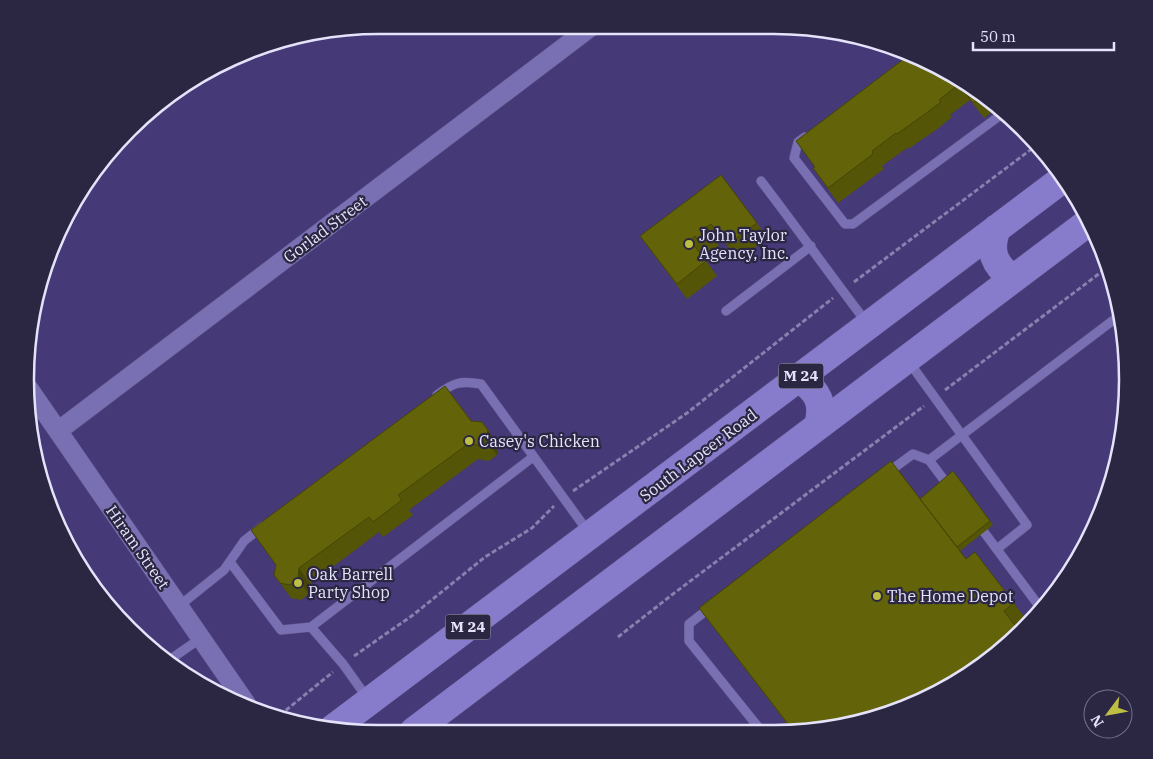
<svg xmlns="http://www.w3.org/2000/svg" width="1153" height="759" font-family="'IBM Plex Serif',serif">
	<rect width="100%" height="100%" fill="#453977"/>
	<g fill="none" stroke-linecap="round" stroke-linejoin="round">
		<defs>
			<path id="service" d="M805,137L798,142L794,158L845,224H853L1002,114H1008
				M761,181C797,228 831,276 867,323
				M726,311L811,246
				M909,362L1027,525L997,549
				M437,395C453,383 460,380 481,384L589,533
				M929,460L1120,315
				M887,473L913,454L929,460L950,488
				M978,524L1042,610
				M230,562L281,630L311,627L343,664L368,699
				M179,606L224,570L244,541L263,526
				M712,606L689,624V641L763,733
				M311,627L533,457
				M168,661L201,638"/>
			<path id="minor" d="M29,389L247,705
				M58,431L592,26"/>
			<path id="primary" d="M997,228C988,251 994,265 1013,279
				M798,378C819,391 824,404 818,426
				M331,730L1064,178
				M414,731L1090,221"/>
		</defs>
		<use href="#service" stroke="#5c5184" stroke-width="10"/>
		<use href="#minor" stroke="#5c5184" stroke-width="20"/>
		<use href="#primary" stroke="#5c5184" stroke-width="29"/>
		<path stroke="#8880ae" stroke-width="3" stroke-dasharray="5 2.5" stroke-linecap="butt" d="M854,282L1037,145
			M945,390L1108,267
			M573,491L687,413L833,298
			M618,637L673,594L924,406
			M354,656L413,615L485,557L532,528L554,506
			M280,715L333,672"/>
		<use href="#service" stroke="#7970b3" stroke-width="9"/>
		<use href="#minor" stroke="#7970b3" stroke-width="19"/>
		<use href="#primary" stroke="#877bcc" stroke-width="28"/>
	</g>
	<path fill="#555508" d="M930,61L998,107L984,118L970,100L950,115L952,117L936,130L908,149L907,148L882,166L884,169L838,203L813,168L815,167L796,141Z
		M721,175L768,238L738,260L722,239L717,242L719,246L708,254L705,251L701,254L717,276L687,299L640,236Z
		M471,421L498,445L497,455L489,461L478,459L409,510L413,515L383,537L379,532L310,584L309,594L301,600L291,598L274,575L276,565L251,530Z
		M953,471L993,525L960,551L966,559L1014,603L1025,618L1015,626L796,733H794L710,623L699,608L920,499Z
		M116,604L139,637L113,606Z"/>
	<path fill="#454506" d="M488,430L498,445L497,455L486,440Z
		M299,568L310,584L309,594L298,579Z"/>
	<path fill="#636309" stroke="#454506" d="M909,55L930,61L982,96L973,103L959,84L939,100L941,102L925,114L897,134L896,133L872,151L873,154L828,188L813,168L815,167L796,141Z
		M721,175L757,223L727,245L711,224L706,227L709,230L697,239L695,236L690,240L706,261L677,284L640,236Z
		M445,386L471,421L482,422L488,430L486,440L478,445L468,444L398,495L402,500L373,522L369,517L299,568L298,579L290,585L280,583L274,575L276,565L251,530Z
		M891,461L966,559L975,552L1014,603L1004,611L1020,632L989,661L930,698L865,722L795,733L699,608Z
		M953,471L990,521L957,547L920,499Z
		M116,604L130,625L129,626L113,606Z"/>
	<g fill="#bebe42" stroke="#2b2743" stroke-width="2">
		<circle cx="689" cy="244" r="5"/>
		<circle cx="469" cy="441" r="5"/>
		<circle cx="298" cy="583" r="5"/>
		<circle cx="877" cy="596" r="5"/>
	</g>
	<g text-anchor="middle" stroke-width="4.5" stroke-linejoin="round" paint-order="stroke">
		<g fill="#2b2743" stroke="#adabc3" stroke-width="1">
			<rect x="778.5" y="363.5" width="45" height="25" rx="4"/>
			<rect x="445.5" y="614.5" width="45" height="25" rx="4"/>
		</g>
		<g font-size="15" font-weight="bold" fill="#e5e3fa">
			<text x="801" y="381">M 24</text>
			<text x="468" y="632">M 24</text>
		</g>
		<g font-size="16" fill="#e5e3fa" stroke="#2b2743">
			<text transform="translate(325 229) rotate(-37)" y="6">Gorlad Street</text>
			<text transform="translate(698 455) rotate(-37)" y="6">South Lapeer Road</text>
			<text transform="translate(138 547) rotate(55)" y="6">Hiram Street</text>
		</g>
		<g font-size="16" fill="#e5e3fa" stroke="#2b2743" text-anchor="start">
			<text x="699" y="241">John Taylor<tspan x="699" dy="18">Agency, Inc.</tspan></text>
			<text x="479" y="447">Casey's Chicken</text>
			<text x="308" y="580">Oak Barrell<tspan x="308" dy="18">Party Shop</tspan></text>
			<text x="887" y="602">The Home Depot</text>
		</g>
	</g>
	<path d="M0 0H1153V759H0ZM379 34H774A345 345 0 0 1 1119 379V380A345 345 0 0 1 774 725H379A345 345 0 0 1 34 380V379A345 345 0 0 1 379 34Z" fill="#2b2743" fill-rule="evenodd"/>
	<path fill="none" stroke="#e5e3fa" stroke-width="2.5" d="M379 34H774A345 345 0 0 1 1119 379V380A345 345 0 0 1 774 725H379A345 345 0 0 1 34 380V379A345 345 0 0 1 379 34Z"/>
	<g transform="translate(1108 714) rotate(238)"><circle r="24" fill="#2b2743" stroke="#75728c"/>
	<path d="M0-4L9 19L0 12L-9 19Z" fill="#bebe42"/>
	<text y="-8" font-size="14" font-weight="bold" text-anchor="middle" fill="#e5e3fa">N</text>
	</g>
	<path d="M973 42v8h141v-8" fill="none" stroke="#e5e3fa" stroke-width="2.5"/>
	<text x="980" y="42" font-size="15" fill="#e5e3fa" stroke="#2b2743" stroke-width="4" paint-order="stroke">50 m</text>
</svg>
